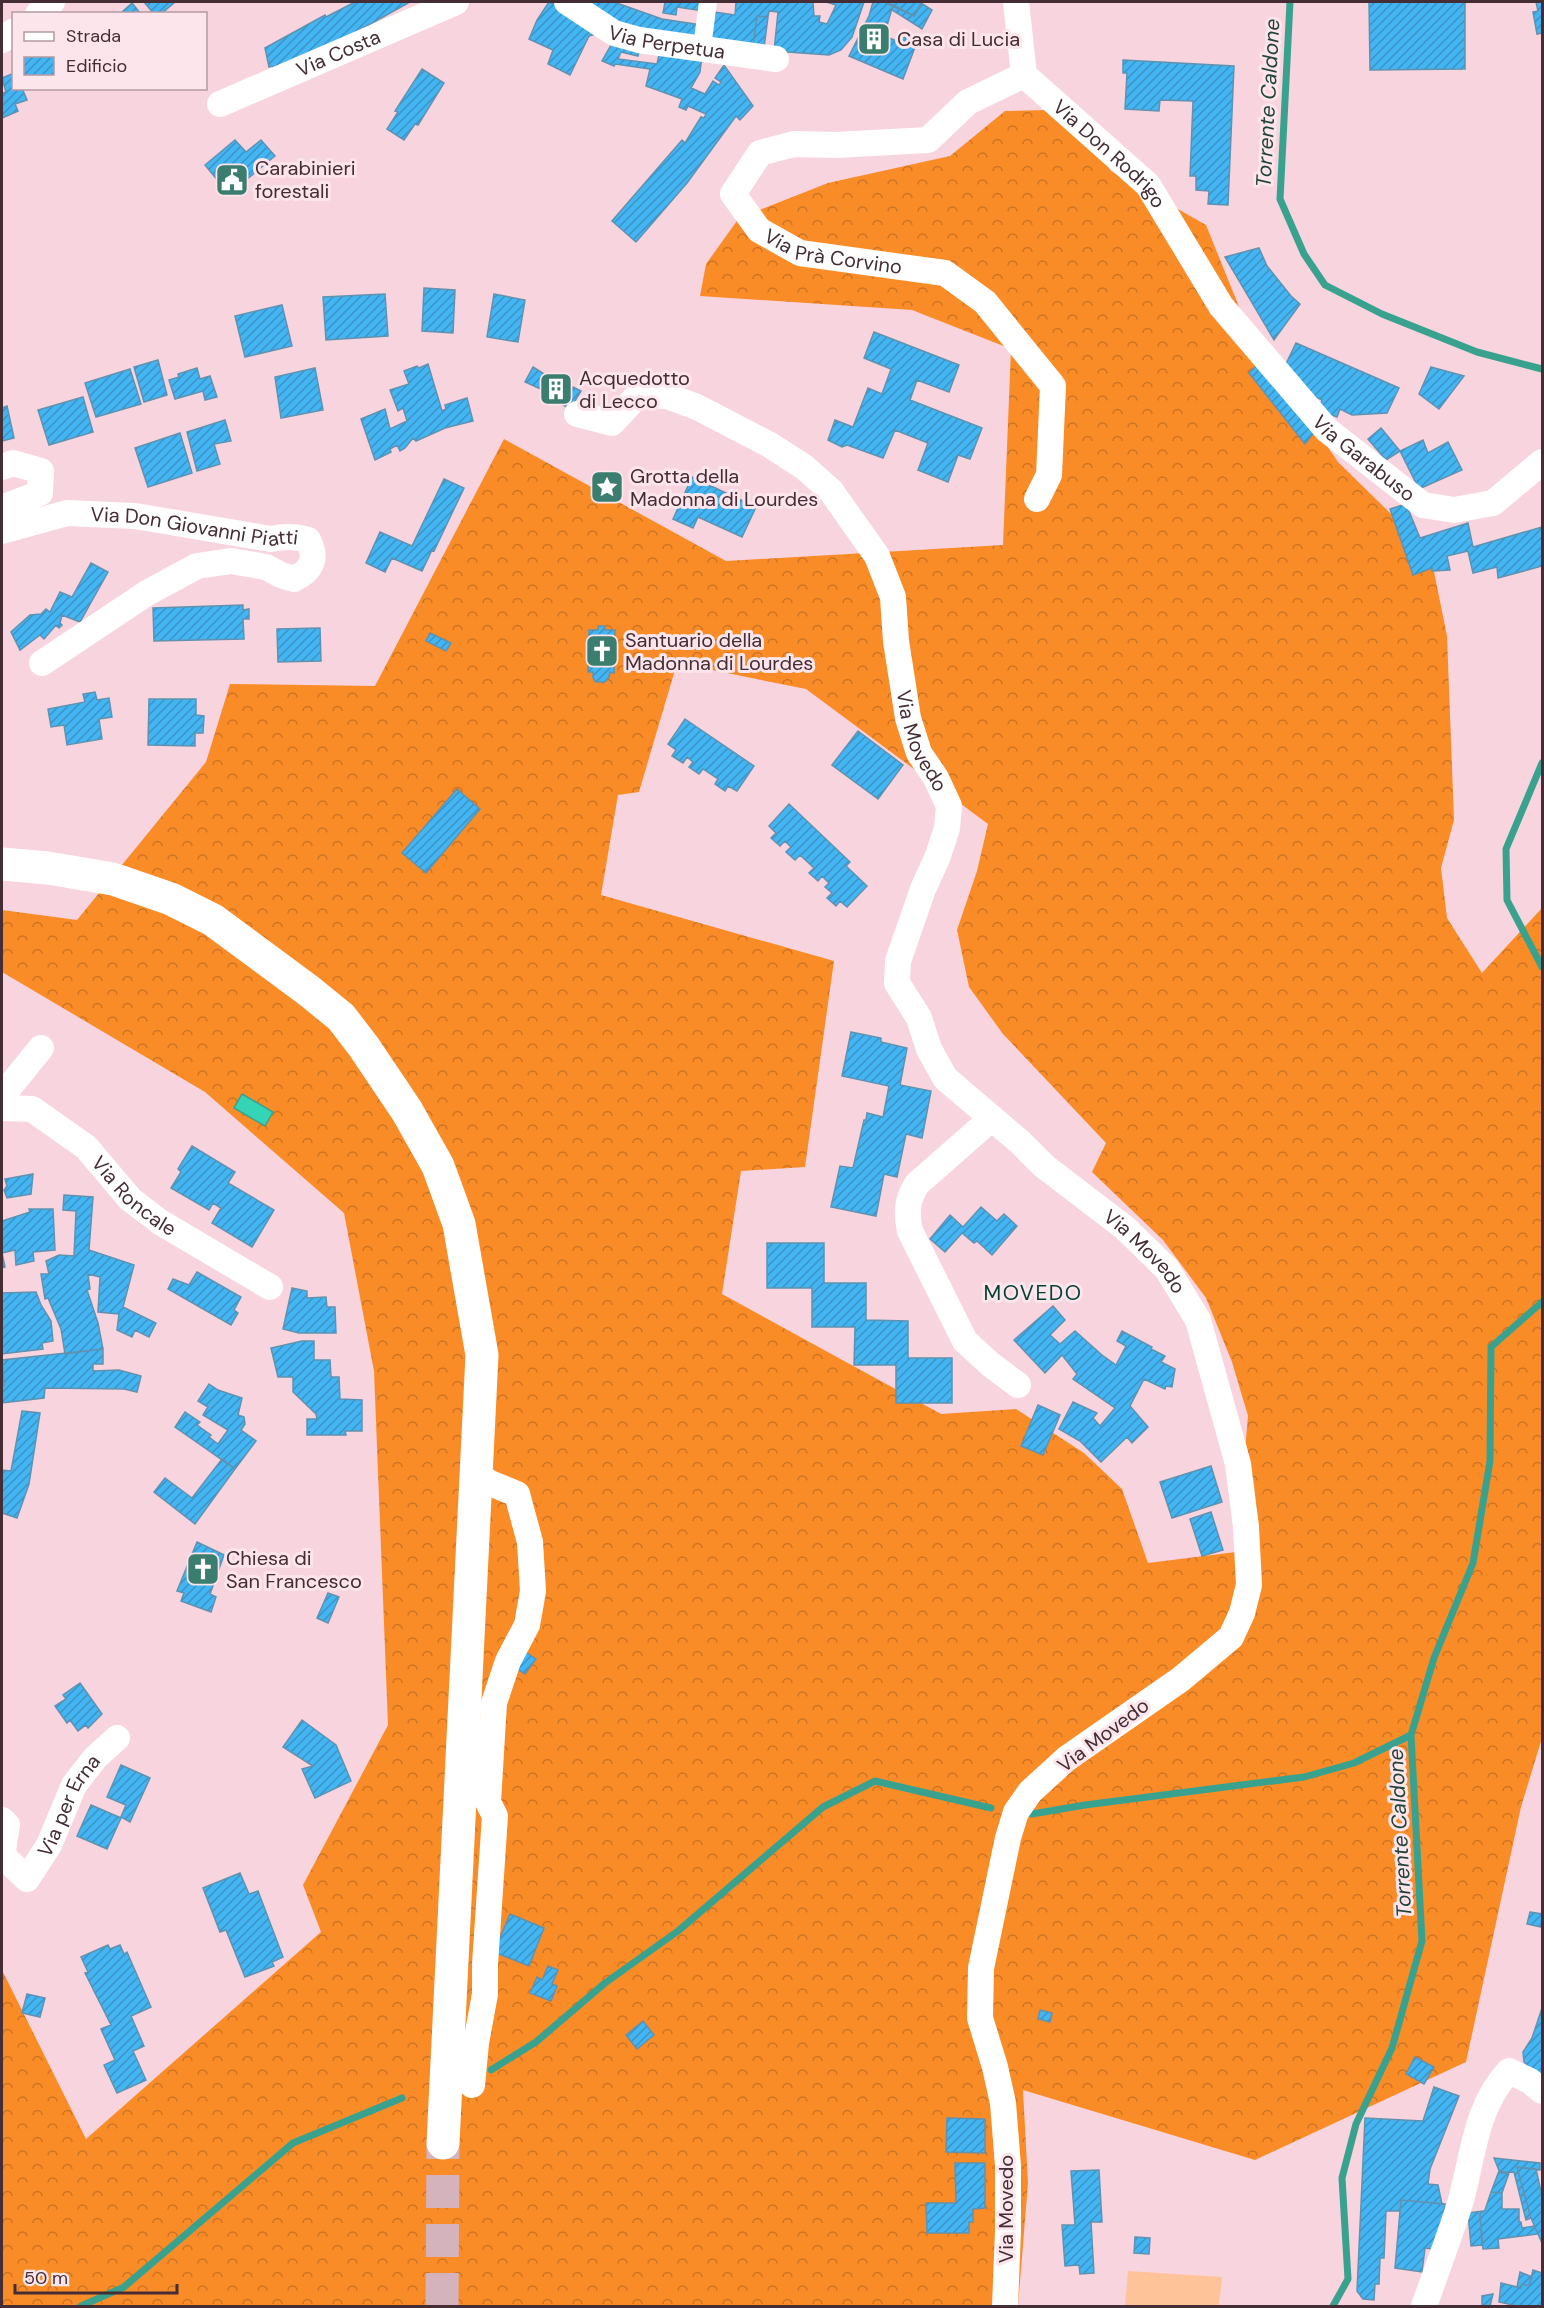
<svg xmlns="http://www.w3.org/2000/svg" width="1544" height="2308" font-family="'DM Sans',sans-serif">
	<defs>
		<pattern id="forest-crowns" width="20" height="18" patternUnits="userSpaceOnUse" patternTransform="scale(1.5)"><rect width="20" height="18" fill="#fa8c28"/><path d="M2 6a3 3 0 1 1 6 0M12 15a3 3 0 1 1 6 0" fill="none" stroke="#cc7323"/></pattern>
		<pattern id="building-hatch" width="6" height="6" patternUnits="userSpaceOnUse" patternTransform="scale(1.5)"><rect width="6" height="6" fill="#43b5f3"/><path d="M-1 1l2-2M0 6l6-6M5 7l2-2" fill="none" stroke="#3a94c6"/></pattern>
	</defs>
	<rect width="100%" height="100%" fill="#f8d4df"/>
	<path fill="#ffc399" d="M1128,2271L1222,2277L1219,2306H1125Z"/>
	<path fill="url(#forest-crowns)" fill-rule="evenodd" d="M1048,110L1086,130L1111,171L1206,225L1250,334L1338,462L1430,552L1447,636L1454,820L1441,868L1447,918L1482,973L1542,908V1738L1521,1807L1466,2062L1255,2160L1023,2090L1028,2183L1018,2306H2V1970L86,2139L321,1932L303,1885L388,1725L374,1371L344,1213L205,1092L2,972V910L77,920L206,762L230,684L375,686L504,439L726,561L1003,545L1011,349L912,310L700,296L706,264L739,218L828,183L950,156L1005,111ZM677,663L806,689L988,824L977,871L957,930L969,987L1003,1034L1106,1143L1092,1172L1163,1240L1206,1298L1232,1362L1248,1416L1236,1552L1148,1563L1122,1489L1084,1453L1016,1409L941,1414L722,1294L741,1171L805,1167L834,961L601,895L618,795L639,792Z"/>
	<path fill="#34d4b6" stroke="#39a28f" stroke-width="1.5" d="M242,1094L273,1112L265,1126L234,1108Z"/>
	<g fill="none" stroke-linecap="round" stroke-linejoin="round">
		<path stroke="#39a28f" stroke-width="7" d="M1290,2L1280,199L1304,254L1325,285L1382,314L1477,352L1542,369
			M1542,763L1506,849L1507,900L1542,967
			M1032,1814L1085,1805L1304,1777L1354,1763L1411,1735
			M491,2070L536,2042L605,1983L678,1931L823,1807L875,1781L991,1808
			M81,2306L124,2287L293,2143L402,2098
			M1333,2306L1348,2279L1342,2178L1356,2124L1392,2048L1422,1941L1411,1735L1434,1658L1473,1563L1490,1461L1491,1347L1542,1302"/>
	</g>
	<path fill="url(#building-hatch)" stroke="#6092b0" stroke-width="1.5" d="M144,2H175L161,14H154Z
		M355,2H410L277,76L272,66L269,67L265,48L325,15L326,17Z
		M549,2L578,13L640,47L638,56L621,52L618,59L657,64L661,45L702,56L700,72L691,88L705,94L713,81L719,85L721,82L715,78L724,65L753,106L740,120L736,116L687,183L636,242L612,221L682,140L685,143L701,117L704,118L706,114L688,106L686,110L679,107L682,99L646,86L650,69L615,64L614,66L602,61L611,45L596,34L589,36L570,75L548,64L553,50L529,39L537,20Z
		M579,2H614L662,19L701,25L698,45L645,38Z
		M665,2H705L703,11L677,7L676,15L663,13Z
		M736,2H813L814,16H820L819,22L827,24L836,5L826,2H864L852,37L841,50L829,55L774,51L778,12L769,11L768,17L757,16L753,46L704,41L708,11L735,15Z
		M873,2H884L893,5L884,36L897,41L899,35L917,42L903,79L849,56L869,16Z
		M884,2H923L914,16Z
		M1369,2H1465V69L1370,70Z
		M1536,2H1542V37V33L1537,34L1533,12L1538,11Z
		M132,3L141,14H121L122,12Z
		M921,3L932,10L922,29L892,10L893,5L914,16Z
		M757,16L768,17L764,48L753,46Z
		M1123,60L1234,66L1228,205L1208,204L1209,191L1196,190V176H1190L1193,101L1160,100L1159,111L1125,109L1127,73H1123Z
		M422,69L444,83L418,125L415,124L404,140L387,129L398,112L395,111Z
		M14,73V88H22L27,100L15,104L18,111L2,118V93L6,92L2,78Z
		M235,140L246,152L261,140L275,156L229,194L205,165Z
		M1259,248L1267,266L1291,296L1300,304L1274,340L1225,257Z
		M424,288L455,290L453,333L422,331Z
		M385,294L388,336L326,340L323,297Z
		M494,294L525,300L518,342L487,337Z
		M282,305L292,346L245,357L235,316Z
		M874,332L959,365L949,392L917,380L910,400L982,428L970,459L958,455L948,482L918,470L928,443L895,430L883,458L847,445L842,447L828,440L835,420L853,427L868,388L882,394L891,369L864,358Z
		M1296,343L1399,388L1387,413L1352,415L1340,409L1337,417L1319,410L1322,400L1307,393L1285,366Z
		M158,360L167,395L144,402L134,367Z
		M1262,360L1315,431L1305,444L1249,373Z
		M428,364L442,411L446,409L445,405L467,398L473,421L445,428L416,441L413,438L405,448L400,451L397,445L390,449L391,452L375,460L361,419L385,409L390,429L407,421L403,408L398,411L390,390L409,384L404,371L417,366L419,368Z
		M533,367L571,391L573,387L581,391L570,409L563,405L561,398L558,403L554,401L556,396L525,382Z
		M1431,367L1464,376L1439,409L1419,394Z
		M197,368L200,379L210,376L217,397L205,400L203,391L175,399L169,380L179,377L178,374Z
		M315,368L323,410L281,418L275,377Z
		M130,369L141,404L96,417L85,383Z
		M83,397L93,432L49,445L38,410Z
		M7,406L14,438L2,441V408Z
		M225,420L231,441L214,444L220,464L197,471L187,432Z
		M1381,428L1400,451L1386,460L1368,439Z
		M180,433L192,473L148,487L135,448Z
		M1423,440L1428,453L1448,442L1462,470L1419,489L1400,451Z
		M692,477L756,507L742,537L698,517L693,528L673,519Z
		M444,479L464,488L434,551L432,550L422,571L392,558L385,572L366,563L380,532L412,546Z
		M1406,504L1420,538L1468,523L1473,547L1542,527V566L1498,578L1497,567L1473,573L1468,551L1447,556L1450,570L1432,571V568L1413,575L1390,509Z
		M91,563L108,572L80,622L62,615L60,623L62,625L59,628L56,625L44,639L40,635L20,650L11,632L30,615L41,614L46,609L50,612L60,592L72,597Z
		M243,605V610L249,609V619H243L244,639L154,641L153,608Z
		M598,626H605V630H615L614,673L610,672L609,677L605,682H596L593,678V672H588L589,630H598Z
		M320,628L321,661L278,662L277,629Z
		M430,633L451,643L446,651L426,641Z
		M95,692L97,700L109,698L112,717L99,719L102,739L67,745L64,725L51,727L48,709L85,702L83,694Z
		M149,699H196V715L204,716L203,733H195V746L148,745Z
		M685,719L754,766L737,791L728,786L725,791L715,784L718,779L703,769L699,774L689,767L693,762L687,757L683,763L672,756L676,750L668,744Z
		M858,731L903,765L878,799L832,765Z
		M457,789L480,809L426,873L402,853Z
		M789,804L850,862L846,866L867,886L847,907L840,901L836,906L827,898L832,893L825,887L829,883L822,876L818,881L809,873L814,868L800,855L795,860L786,852L791,847L785,841L780,846L771,838L776,833L769,826Z
		M851,1032L881,1038V1042L907,1048L900,1085L931,1091L922,1138L906,1134L897,1177L884,1174L876,1216L831,1207L840,1166L853,1168L864,1120H866L867,1113L883,1117L889,1086L842,1076Z
		M192,1146L235,1172L228,1183L274,1210L252,1247L212,1223L221,1208L213,1203L209,1210L171,1188L181,1172L178,1169Z
		M33,1174L31,1194L7,1198L4,1190L7,1186L5,1179Z
		M64,1195L93,1197L89,1250L134,1265L123,1307L156,1323L149,1337L135,1330L132,1337L117,1330L119,1314L98,1312L100,1277L88,1274L90,1289L87,1290L98,1323L103,1349L65,1354L61,1329L48,1298L45,1299L41,1274H49L46,1261L59,1255L74,1256L76,1211L63,1210Z
		M981,1207L997,1221L1004,1214L1017,1226L992,1255L977,1241L974,1243L962,1233L945,1252L930,1239L950,1215L963,1227Z
		M29,1209H53L55,1250L33,1252L34,1261L16,1265L15,1250L2,1253L5,1267L2,1268V1221L30,1212Z
		M767,1243H824V1283H866V1320L908,1321V1358H952V1403H896V1365H854L855,1327H812V1288H767Z
		M197,1272L241,1297L234,1310L238,1313L231,1325L168,1289L173,1279L189,1285Z
		M292,1288L307,1291V1298L326,1297L327,1307H335L336,1333H299L283,1329Z
		M36,1292L41,1305L51,1321L53,1341L42,1343L43,1349L2,1354V1293Z
		M1053,1306L1065,1320L1050,1335L1060,1344L1075,1331L1102,1355L1116,1365L1126,1346L1117,1341L1122,1331L1152,1347L1151,1349L1165,1356L1161,1362L1175,1369L1172,1387L1166,1386L1165,1389L1144,1379L1130,1406L1148,1427L1132,1443L1127,1437L1101,1462L1080,1441L1059,1429L1073,1402L1097,1413L1093,1418L1100,1426L1115,1408L1073,1379L1077,1374L1062,1355L1045,1373L1014,1340Z
		M302,1341H314V1360H330L331,1377H339L340,1399L362,1400V1431H345L346,1435H307V1419H317L316,1414L293,1392V1377H278L271,1348Z
		M103,1349V1364H93V1371L119,1370L141,1376L137,1392L124,1389L45,1388L44,1398L2,1403V1385H4L2,1360Z
		M209,1384L218,1390L242,1398L238,1415L244,1417L245,1424L241,1430L256,1441L235,1469L175,1427L185,1412L200,1422L197,1425L211,1435L209,1437L218,1444L228,1430L203,1415L208,1407L198,1401Z
		M1038,1405L1060,1415L1043,1455L1021,1446Z
		M22,1411L40,1413L29,1484L17,1518L2,1513V1470L11,1471Z
		M222,1459L235,1469L195,1524L154,1492L165,1478L192,1498Z
		M1211,1466L1222,1502L1172,1518L1160,1482Z
		M1211,1512L1223,1550L1202,1556L1190,1519Z
		M197,1542L224,1555L210,1594L216,1597L211,1612L181,1601L184,1593L177,1591Z
		M328,1593L339,1597L328,1623L317,1618Z
		M521,1649L536,1659L525,1674L511,1665Z
		M80,1683L102,1714L88,1728L86,1725L78,1731L70,1720L67,1723L55,1706L66,1699L63,1695Z
		M302,1720L336,1745L351,1781L315,1798L302,1769L313,1766L283,1747Z
		M121,1765L150,1778L130,1822L121,1817L126,1805L107,1797Z
		M91,1805L121,1818L107,1849L77,1836Z
		M240,1873L249,1894L258,1891L283,1957L272,1962L274,1966L245,1977L226,1930L220,1932L203,1888Z
		M1530,1912L1542,1914L1541,1927L1527,1924Z
		M510,1914L544,1928L529,1966L494,1952Z
		M108,1945L110,1949L120,1945L124,1954L127,1952L151,2007L131,2016L144,2046L133,2051L146,2080L117,2093L104,2065L115,2060L101,2029L111,2025L85,1973L88,1972L81,1957Z
		M548,1966L558,1970L552,1984L557,1986L551,2001L530,1993L537,1977L542,1980Z
		M27,1994L45,1998L40,2017L22,2013Z
		M1542,2008V2079L1524,2062L1523,2052L1532,2038Z
		M1040,2010L1052,2013L1050,2022L1038,2019Z
		M643,2021L654,2035L637,2049L626,2035Z
		M1415,2057L1434,2067L1424,2084L1406,2074Z
		M1434,2087L1459,2096L1430,2169L1428,2184L1438,2185L1442,2204L1401,2200L1400,2211H1386L1384,2258H1380L1379,2284H1375L1374,2300L1363,2299L1357,2291L1365,2118L1423,2121Z
		M947,2118L985,2119V2153L946,2152Z
		M1494,2158L1540,2163V2170L1517,2167L1531,2218L1526,2220L1514,2172L1500,2173Z
		M955,2163H985V2208L973,2209V2222H969V2233H927L926,2203H956Z
		M1517,2167L1536,2169L1542,2196V2243L1531,2218Z
		M1099,2170L1102,2222H1091L1094,2273L1080,2274L1079,2265L1065,2266L1062,2225H1075L1071,2171Z
		M1499,2171L1509,2173L1502,2193L1491,2192Z
		M1491,2192L1502,2193V2209H1519V2222H1521L1522,2228L1534,2226L1538,2234L1498,2239L1499,2248L1483,2249L1480,2214L1485,2210Z
		M1401,2200L1445,2204L1439,2250L1425,2248L1422,2272L1395,2268Z
		M1483,2211L1480,2214L1482,2245L1471,2246L1468,2213Z
		M1135,2237L1150,2238L1149,2254L1134,2253Z
		M1533,2270L1542,2273V2306H1517L1499,2302L1501,2283L1521,2288L1522,2284L1529,2286Z
		M1520,2272L1532,2277L1529,2286L1522,2284L1521,2288L1517,2287Z
		M1493,2294L1490,2306H1482V2296Z"/>
	<g fill="none" stroke-linecap="round" stroke-linejoin="round">
		<path stroke="#d4b3bd" stroke-width="33" stroke-dasharray="33 16" stroke-linecap="butt" d="M442,2306L443,2143"/>
		<path stroke="#fff" stroke-width="18" d="M702,47L708,2"/>
		<g stroke="#fff" stroke-width="26">
			<path id="s1" d="M567,2L614,33L639,40L776,59"/>
			<path id="s2" d="M1016,2L1024,75L1148,185L1221,306L1327,430L1423,505L1454,510L1493,503L1542,462"/>
			<path d="M38,14L52,2"/>
			<path d="M2,40L14,31"/>
			<path id="s3" d="M1024,75L968,102L928,140L836,145L794,144L760,153L733,194L759,230L800,253L945,273L985,302L1053,386L1049,475L1037,499"/>
			<path id="s4" d="M220,104L456,2"/>
			<path id="s5" d="M577,414L612,423L638,395L667,396L697,407L770,445L804,467L831,491L877,556L893,597L896,641L908,718L919,753L936,778L949,806L947,828L938,856L923,889L898,961L897,983L919,1018L929,1049L945,1078L1020,1142L1044,1166L1125,1228L1167,1269L1198,1320L1238,1464L1246,1527L1249,1585L1242,1613L1231,1637L1181,1679L1066,1759L1030,1792L1016,1812L1008,1838L981,1968L980,2018L995,2067L1003,2103L1008,2166V2231L1005,2306"/>
			<path d="M2,467L13,463L41,471L40,493L2,508"/>
			<path id="s6" d="M2,531L67,513L135,516L271,539C285,536 295,536 308,540C318,559 311,571 294,579L281,575L266,567L231,561L197,566L147,593L42,663"/>
			<path d="M2,1096L41,1048"/>
			<path id="s7" d="M2,1108L32,1109L86,1147L130,1199L160,1222L270,1287"/>
			<path d="M991,1119L917,1184C907,1200 906,1212 910,1231L965,1341L990,1364L1018,1385"/>
			<path d="M2,1820L7,1825L2,1857"/>
			<path id="s8" d="M3,1856L27,1879L49,1845L74,1785L95,1758L117,1738"/>
			<path d="M472,2085L476,2043L485,1994V1964L495,1816L488,1802L494,1703L508,1661L527,1625L533,1591L530,1542L517,1494L490,1483L475,1474"/>
			<path d="M1424,2306C1436,2273 1448,2240 1459,2207C1473,2161 1474,2108 1509,2071L1530,2081L1542,2091"/>
		</g>
		<path stroke="#fff" stroke-width="33" d="M2,864L48,868L113,879L171,899L213,920L309,991L341,1017L364,1047L407,1111L438,1166L459,1224L482,1355L443,2143"/>
	</g>
	<defs>
		<symbol id="building-square" viewBox="-11 -11 22 22"><rect x="-9" y="-9" width="18" height="18" rx="4" fill="#3b7d6e" stroke="#fde5ec"/><path d="M-4-6H4V6H1V3H-1V6H-4ZM-2.5-4.3h1.7v1.8h-1.7ZM.8-4.3h1.7v1.8H.8ZM-2.5-1h1.7V.8h-1.7ZM.8-1h1.7V.8H.8Z" fill="#fff"/></symbol>
		<symbol id="civic-square" viewBox="-11 -11 22 22"><rect x="-9" y="-9" width="18" height="18" rx="4" fill="#3b7d6e" stroke="#fde5ec"/><path d="M-.6-6.5H3V-4.5H.6V-3L4-1V1h2V6H-6V1h2V-1L-.6-3ZM-1.2 2.5V6h2.4V2.5Z" fill="#fff"/></symbol>
		<symbol id="sight-square" viewBox="-11 -11 22 22"><rect x="-9" y="-9" width="18" height="18" rx="4" fill="#3b7d6e" stroke="#fde5ec"/><path d="M0-6L1.8-2.2L6-1.7L2.9 1.2L3.7 5.4L0 3.3L-3.7 5.4L-2.9 1.2L-6-1.7L-1.8-2.2Z" fill="#fff"/></symbol>
		<symbol id="church-square" viewBox="-11 -11 22 22"><rect x="-9" y="-9" width="18" height="18" rx="4" fill="#3b7d6e" stroke="#fde5ec"/><path d="M-1.2-6h2.4v3.5h3.3v2.4h-3.3V6h-2.4V-.1h-3.3v-2.4h3.3Z" fill="#fff"/></symbol>
	</defs>
	<g fill-rule="evenodd">
		<use href="#building-square" x="855" y="20" width="38" height="38"/>
		<use href="#civic-square" x="213" y="161" width="38" height="38"/>
		<use href="#building-square" x="537" y="370" width="38" height="38"/>
		<use href="#sight-square" x="588" y="468" width="38" height="38"/>
		<use href="#church-square" x="583" y="632" width="38" height="38"/>
		<use href="#church-square" x="184" y="1550" width="38" height="38"/>
	</g>
	<g text-anchor="middle" stroke-width="6" stroke-linejoin="round" paint-order="stroke">
		<g font-size="20" fill="#442d35" stroke="#fde5ec">
			<text dy="7" stroke="none"><textPath href="#s1" startOffset="110">Via Perpetua</textPath></text>
			<text dy="7" stroke="none"><textPath href="#s4" startOffset="129">Via Costa</textPath></text>
			<text dy="7" stroke="none"><textPath href="#s2" startOffset="190">Via Don Rodrigo</textPath></text>
			<text dy="7" stroke="none"><textPath href="#s3" startOffset="459">Via Prà Corvino</textPath></text>
			<text dy="7" stroke="none"><textPath href="#s2" startOffset="590">Via Garabuso</textPath></text>
			<text dy="7" stroke="none"><textPath href="#s6" startOffset="196">Via Don Giovanni Piatti</textPath></text>
			<text dy="7" stroke="none"><textPath href="#s5" startOffset="566">Via Movedo</textPath></text>
			<text dy="7" stroke="none"><textPath href="#s7" startOffset="165">Via Roncale</textPath></text>
			<text dy="7" stroke="none"><textPath href="#s5" startOffset="1196">Via Movedo</textPath></text>
			<text transform="translate(1103 1735) rotate(-37)" y="7">Via Movedo</text>
			<text dy="7" stroke="none"><textPath href="#s8" startOffset="118">Via per Erna</textPath></text>
			<text transform="translate(1006 2209) rotate(-90)" y="7">Via Movedo</text>
		</g>
		<g font-size="20" fill="#442d35" stroke="#fde5ec" text-anchor="start">
			<text x="897" y="46">Casa di Lucia</text>
			<text x="255" y="175">Carabinieri<tspan x="255" dy="23">forestali</tspan></text>
			<text x="579" y="385">Acquedotto<tspan x="579" dy="23">di Lecco</tspan></text>
			<text x="630" y="483">Grotta della<tspan x="630" dy="23">Madonna di Lourdes</tspan></text>
			<text x="625" y="647">Santuario della<tspan x="625" dy="23">Madonna di Lourdes</tspan></text>
			<text x="226" y="1565">Chiesa di<tspan x="226" dy="23">San Francesco</tspan></text>
		</g>
		<g font-size="21" font-style="italic" fill="#22423a" stroke="#fde5ec">
			<text transform="translate(1268 103) rotate(-87)" y="7">Torrente Caldone</text>
			<text transform="translate(1400 1833) rotate(-93)" y="7">Torrente Caldone</text>
		</g>
		<g font-size="21" letter-spacing="1.5" fill="#033f35" stroke="#fde5ec">
			<text x="1033" y="1300">MOVEDO</text>
		</g>
	</g>
	<rect width="1544" height="2308" fill="none" stroke="#442d35" stroke-width="6"/>
	<rect x="12" y="12" width="195" height="78" fill="#fde5ec" stroke="#b39ba3" stroke-width="1.5"/>
	<rect x="24" y="32" width="30" height="9" fill="#ffffff" stroke="#b39ba3" stroke-width="1.5"/>
	<text x="66" y="42" font-size="18" fill="#442d35">Strada</text>
	<rect x="24" y="57" width="30" height="18" fill="url(#building-hatch)" stroke="#b39ba3" stroke-width="1.5"/>
	<text x="66" y="72" font-size="18" fill="#442d35">Edificio</text>
	<path d="M15 2284v9h162v-9" fill="none" stroke="#442d35" stroke-width="3"/>
	<text x="24" y="2284" font-size="18" fill="#442d35" stroke="#fde5ec" stroke-width="4.5" paint-order="stroke">50 m</text>
</svg>
